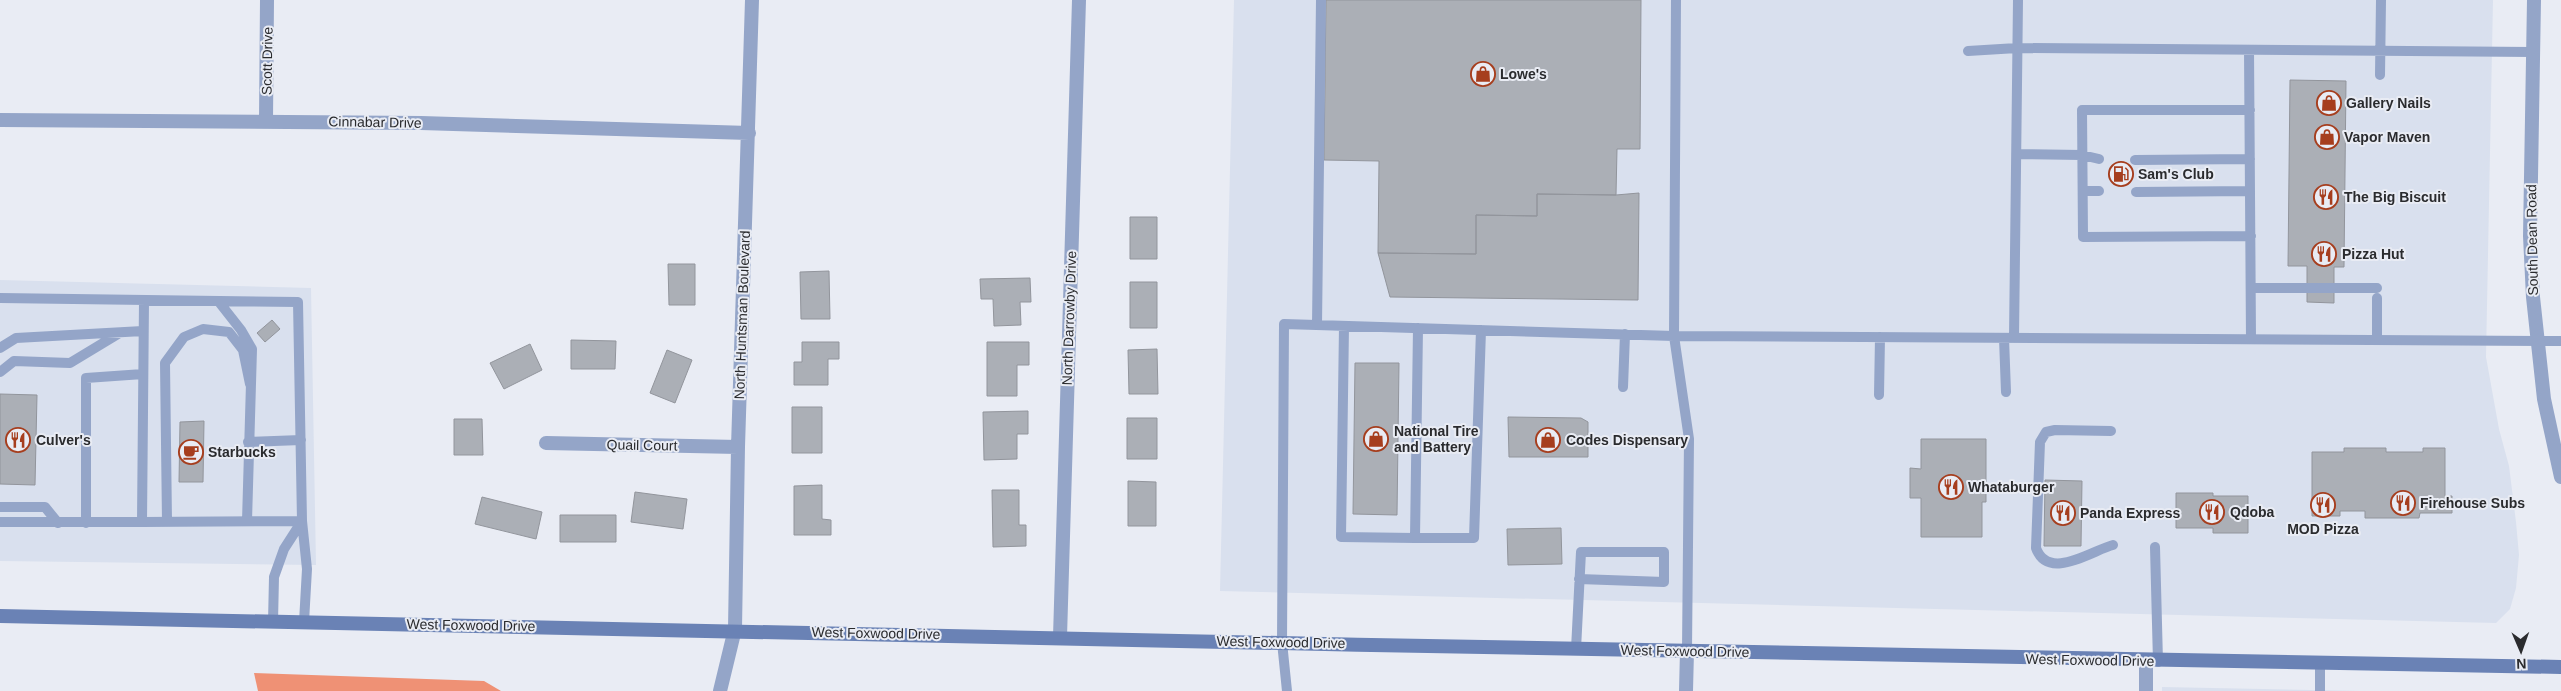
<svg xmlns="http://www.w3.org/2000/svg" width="2561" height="691" font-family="Arial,sans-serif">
	<rect width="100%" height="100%" fill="#e9ecf4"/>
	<path fill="#d9e0ee" d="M1234,0H2493L2486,357L2499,429L2509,466L2516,522L2519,555L2516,588L2510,609L2496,623L1220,591Z
		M0,280L311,288L316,565L0,561Z
		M2162,687L2360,691H2162Z"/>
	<path fill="#ef9175" d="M254,673L484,681L501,691H258Z"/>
	<path fill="#abafb6" stroke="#92959c" d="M1326,0H1641L1640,149H1617L1616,195L1537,194V216L1476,215V254L1378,253L1379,161L1324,160Z
		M2290,80L2346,81L2344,267H2334V303L2307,302V266H2288Z
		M1639,193L1638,300L1390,297L1378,253L1476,254V215L1537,216V194L1616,195Z
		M1130,217H1157V259H1130Z
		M668,264H695V305H669Z
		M829,271L830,319H801L800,272Z
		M1030,278L1031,302H1020L1021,325L994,326L993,299H981L980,279Z
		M1130,282H1157V328H1130Z
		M272,320L280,329L265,342L257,333Z
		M571,340L616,341L615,369H571Z
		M802,342H839V359H828V385H794V362H802Z
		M987,342H1029V365H1017V396H987Z
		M530,344L542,370L504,389L490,363Z
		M1157,349L1158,394H1129L1128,350Z
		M667,350L692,360L675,403L650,393Z
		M1355,363H1399L1397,515L1353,514Z
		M0,394L37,395L35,485L0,484Z
		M792,407H822V453H792Z
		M1028,411V434H1017V459L984,460L983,412Z
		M1508,417L1581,418L1588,422V457H1509Z
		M1127,418H1157V459H1127Z
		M454,419H482L483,455H454Z
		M204,421L203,482H179L180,422Z
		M1921,439H1986V502H1982V537H1921V498H1910V468L1921,469Z
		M2344,448H2386V452H2423V448H2445V496H2452V513H2420L2419,518H2365V511H2340V516H2312V452H2344Z
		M2045,480L2082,481L2081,546H2044Z
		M1128,481L1156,482V526H1128Z
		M822,485V519L831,520V535H794V486Z
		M992,490H1019V525H1026V546L993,547Z
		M635,492L687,499L683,529L631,522Z
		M2176,493H2213V496H2248V533H2213V528H2176Z
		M482,497L542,512L536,539L475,524Z
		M560,515H616V542H560Z
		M1561,528L1562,564L1508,565L1507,529Z"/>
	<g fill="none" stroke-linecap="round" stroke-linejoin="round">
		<path stroke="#94a5c8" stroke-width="10" d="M1676,0L1674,336L2561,341
			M2249,50L2251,339
			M1968,51L2017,48L2533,52
			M2380,75L2381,0
			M2250,110H2082L2083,237L2251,236
			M2017,154L2082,155L2099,159
			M2135,160L2250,159
			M2083,191H2099
			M2136,192L2250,191
			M2251,288H2377
			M0,298L298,302L302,521L307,569L304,622
			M144,301L142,522L302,521
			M219,302L241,330L252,349L247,521
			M1317,325L1321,0
			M1344,326L1341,537L1415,538L1418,328
			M2004,338L2006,392
			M2014,338L2018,0
			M2377,340V298
			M0,348L16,338L143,331
			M0,372L14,361L70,363L118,334
			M1623,387L1625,334
			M1879,395L1880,337
			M2111,431L2055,430L2046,432L2040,442L2036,548C2048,582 2093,550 2113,545
			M248,442L301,440
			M0,507H45L58,523
			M0,522H142
			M167,522L165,363L184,337L203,329L229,332L243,350L250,384
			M86,523V378L143,374
			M1415,538H1474L1481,330
			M2155,547L2158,662
			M273,622L274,577L284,549L302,521
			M1576,649L1581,552H1664V582L1579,579
			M1287,691L1282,642L1284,324L1674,336L1689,439L1687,651
			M2320,691V664"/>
		<path stroke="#94a5c8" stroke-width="14" d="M0,120L421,123L749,133
			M266,121L267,0
			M546,443L738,447
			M1060,637L1079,0
			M2146,662V691
			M720,691L735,629L738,447L752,0"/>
		<path stroke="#94a5c8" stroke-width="14" d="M2534,0L2530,236L2533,297L2544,399L2561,477
			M1686,691L1687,651"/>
		<path stroke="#6a82b5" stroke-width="14" d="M0,616C854,631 1707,656 2561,667"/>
	</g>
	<defs>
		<symbol id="shop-ring" viewBox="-11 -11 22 22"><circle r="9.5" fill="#e9ecf4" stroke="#a63e1e" stroke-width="1.5"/><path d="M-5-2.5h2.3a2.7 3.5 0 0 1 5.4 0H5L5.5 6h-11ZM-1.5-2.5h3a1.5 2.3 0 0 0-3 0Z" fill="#a63e1e"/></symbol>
		<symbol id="fuel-ring" viewBox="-11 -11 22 22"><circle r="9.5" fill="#e9ecf4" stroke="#a63e1e" stroke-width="1.5"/><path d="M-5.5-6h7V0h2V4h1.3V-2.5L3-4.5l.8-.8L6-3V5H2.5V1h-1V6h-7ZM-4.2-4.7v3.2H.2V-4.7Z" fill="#a63e1e"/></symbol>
		<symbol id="restaurant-ring" viewBox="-11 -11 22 22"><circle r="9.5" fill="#e9ecf4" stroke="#a63e1e" stroke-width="1.5"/><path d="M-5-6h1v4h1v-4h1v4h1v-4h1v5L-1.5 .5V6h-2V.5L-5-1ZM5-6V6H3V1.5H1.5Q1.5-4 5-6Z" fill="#a63e1e"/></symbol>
		<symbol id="cafe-ring" viewBox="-11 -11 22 22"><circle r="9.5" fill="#e9ecf4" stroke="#a63e1e" stroke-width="1.5"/><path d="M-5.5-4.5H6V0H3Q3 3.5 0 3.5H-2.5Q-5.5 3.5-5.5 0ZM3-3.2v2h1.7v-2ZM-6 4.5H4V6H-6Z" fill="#a63e1e"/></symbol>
	</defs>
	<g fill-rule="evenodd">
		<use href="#shop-ring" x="1469" y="60" width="28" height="28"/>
		<use href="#shop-ring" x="2315" y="89" width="28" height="28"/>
		<use href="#shop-ring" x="2313" y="123" width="28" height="28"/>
		<use href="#fuel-ring" x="2107" y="160" width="28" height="28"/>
		<use href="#restaurant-ring" x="2312" y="183" width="28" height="28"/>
		<use href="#restaurant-ring" x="2310" y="240" width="28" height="28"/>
		<use href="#shop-ring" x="1362" y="425" width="28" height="28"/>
		<use href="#restaurant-ring" x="4" y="426" width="28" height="28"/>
		<use href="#shop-ring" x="1534" y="426" width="28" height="28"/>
		<use href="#cafe-ring" x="177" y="438" width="28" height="28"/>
		<use href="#restaurant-ring" x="1937" y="473" width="28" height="28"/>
		<use href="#restaurant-ring" x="2389" y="489" width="28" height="28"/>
		<use href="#restaurant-ring" x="2309" y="491" width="28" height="28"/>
		<use href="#restaurant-ring" x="2198" y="498" width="28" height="28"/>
		<use href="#restaurant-ring" x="2049" y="499" width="28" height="28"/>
	</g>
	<g text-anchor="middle" stroke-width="4" stroke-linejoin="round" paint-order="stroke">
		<g font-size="14" fill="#2a2b2e" stroke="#e9ecf4">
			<text transform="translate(267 61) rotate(-89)" y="5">Scott Drive</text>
			<text transform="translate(375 122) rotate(1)" y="5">Cinnabar Drive</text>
			<text transform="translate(2532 240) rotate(-91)" y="5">South Dean Road</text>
			<text transform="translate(742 315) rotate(-88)" y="5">North Huntsman Boulevard</text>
			<text transform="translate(1069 318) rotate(-88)" y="5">North Darrowby Drive</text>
			<text transform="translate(642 445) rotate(1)" y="5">Quail Court</text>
			<text transform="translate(471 625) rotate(1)" y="5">West Foxwood Drive</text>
			<text transform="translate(876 633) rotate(1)" y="5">West Foxwood Drive</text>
			<text transform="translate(1281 642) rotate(1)" y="5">West Foxwood Drive</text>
			<text transform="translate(1685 651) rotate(1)" y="5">West Foxwood Drive</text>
			<text transform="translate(2090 660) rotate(1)" y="5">West Foxwood Drive</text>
		</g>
		<g font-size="14" font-weight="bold" fill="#2a2b2e" stroke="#e9ecf4" text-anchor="start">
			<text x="1500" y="79">Lowe's</text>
			<text x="2346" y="108">Gallery Nails</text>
			<text x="2344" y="142">Vapor Maven</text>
			<text x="2138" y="179">Sam's Club</text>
			<text x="2344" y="202">The Big Biscuit</text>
			<text x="2342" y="259">Pizza Hut</text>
			<text x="1394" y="436">National Tire<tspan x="1394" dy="16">and Battery</tspan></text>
			<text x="36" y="445">Culver's</text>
			<text x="1566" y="445">Codes Dispensary</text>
			<text x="208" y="457">Starbucks</text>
			<text x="1968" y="492">Whataburger</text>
			<text x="2420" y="508">Firehouse Subs</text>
			<text x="2230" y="517">Qdoba</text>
			<text x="2080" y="518">Panda Express</text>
			<text x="2323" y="534" text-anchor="middle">MOD Pizza</text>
		</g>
	</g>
	<g transform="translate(2521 651) rotate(178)" stroke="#e9ecf4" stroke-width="4" paint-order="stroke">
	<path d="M0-4L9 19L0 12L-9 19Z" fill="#2a2b2e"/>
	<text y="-8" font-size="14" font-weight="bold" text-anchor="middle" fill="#2a2b2e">N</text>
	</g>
</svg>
